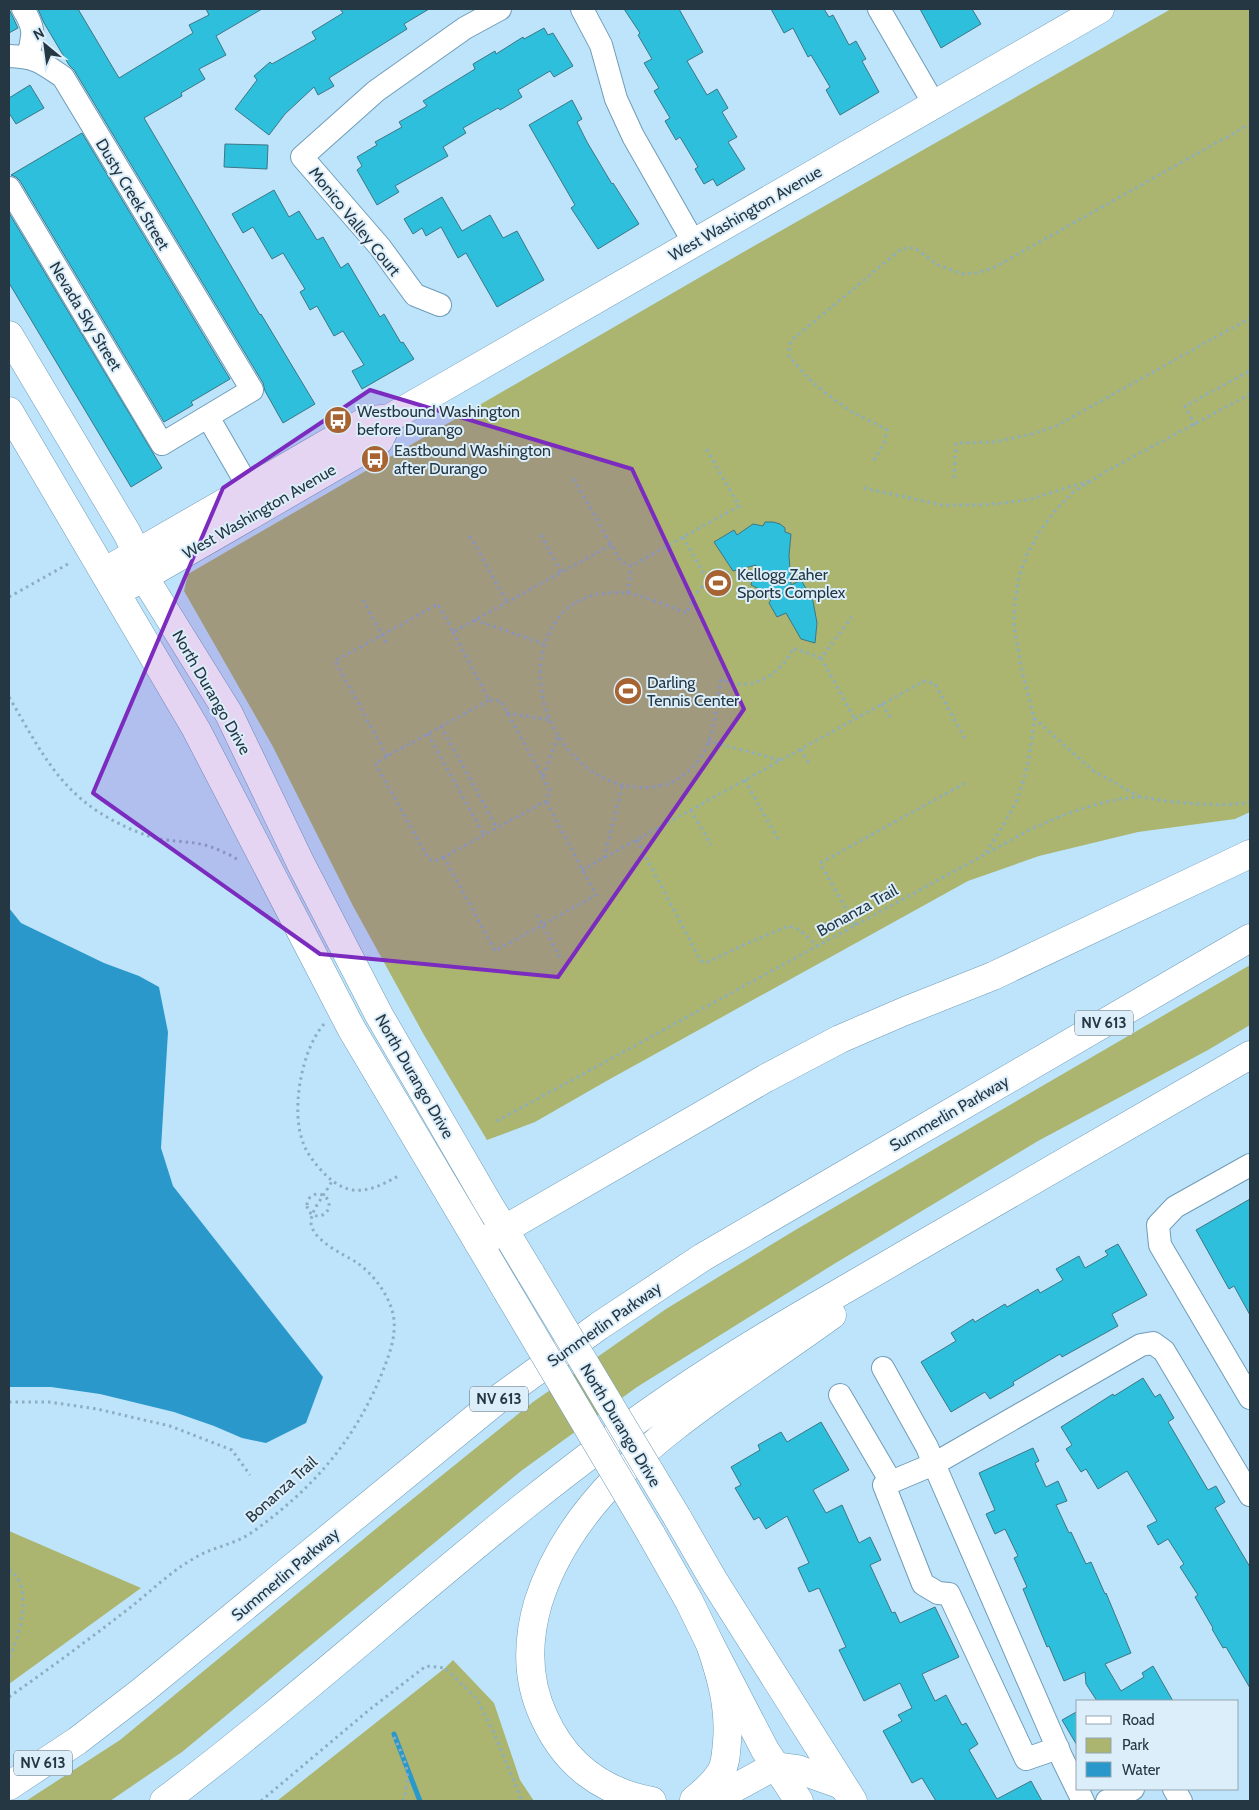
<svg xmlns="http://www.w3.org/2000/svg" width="1259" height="1810" font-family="Cabin,sans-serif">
	<rect width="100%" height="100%" fill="#bee4fc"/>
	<path fill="#abb56f" d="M1171,9H1250V812L1235,819L1138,832L1039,856L968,881L610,1079L535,1122L487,1140L424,1035L353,906L272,745L184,591L188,574L740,254Z
		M1250,965V1025L1208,1050L1038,1141L834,1264L637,1387L521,1471L182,1752L110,1801H26L120,1740L389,1518L533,1402L666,1309L797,1229Z
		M9,1531L141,1588L9,1684Z
		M453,1660L494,1703L520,1780L534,1801H277L445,1668Z"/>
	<path fill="#2b98cc" d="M9,908L21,923L104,963L139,976L159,987L168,1032L161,1148L173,1186L323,1377L306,1423L266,1443L242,1438L214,1426L174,1412L100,1394L51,1387H9Z"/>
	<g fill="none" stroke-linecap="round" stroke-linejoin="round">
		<path stroke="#2b98cc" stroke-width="5" d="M394,1734L420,1801"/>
	</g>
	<path fill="#2dbfdc" stroke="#3d7785" d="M9,9L18,28L9,33Z
		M38,9H78L119,78L193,33L189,25L209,15L206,9H262L216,36L226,55L199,69L205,79L181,93L182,96L144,118L260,315L261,314L315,404L283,423L265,391L263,383L74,70L69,65L44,23Z
		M340,9H429L404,24L407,29L329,78L334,86L318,95L314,87L285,114L269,135L235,109L257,80L254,76L270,62L272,64L316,39L312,32L343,13Z
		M624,9H679L703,52L687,61L707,95L717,89L728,108L722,112L737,137L728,142L745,169L717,186L713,179L704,184L695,169L698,167L680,137L676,140L665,121L670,118L654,91L659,88L644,63L652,59L638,35L640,33Z
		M771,9H824L829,17L833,15L849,45L856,41L866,59L862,61L879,92L840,115L826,90L830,87L811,55L808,57L793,28L784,33Z
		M920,9H972L981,24L941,48Z
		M544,28L548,35L553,33L573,66L554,77L550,71L518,90L522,97L500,110L498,108L463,128L466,133L443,147L448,156L395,186L399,192L377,205L357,170L362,166L357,157L377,145L375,142L402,127L399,122L427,106L423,101L475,69L473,64L495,51L496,54L523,37L524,39Z
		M30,85L44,108L16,124L9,113V98Z
		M572,100L582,119L577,122L587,142L612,184L613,183L639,224L598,249L571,208L575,205L529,125Z
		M82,133L230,379L191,402L193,405L164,422L20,181L16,177L11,175Z
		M225,144L268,145L267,169L224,167Z
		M274,190L289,217L299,211L317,240L323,237L341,268L348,263L380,317L384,314L401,343L403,342L414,359L362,389L352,371L364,365L343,331L334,336L317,306L310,310L300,292L305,289L283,253L272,259L253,227L243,233L232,214Z
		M442,197L462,231L490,215L503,238L517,231L544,280L497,307L466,253L458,258L441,227L426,236L422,228L413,234L404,219Z
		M9,213L162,468L131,487L9,283Z
		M765,522H773L780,524L785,528V532L791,534L789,555L791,585L801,580L813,601L817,623L815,643L801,639L786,613L777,617L769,603L773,596L751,585L756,565L733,571L714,542L734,530L737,535L753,524L763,526Z
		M1250,1199V1315L1234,1286L1229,1289L1196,1230Z
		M1118,1244L1147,1295L1112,1314L1118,1326L1062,1357L1060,1354L1013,1382L1014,1385L990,1399L985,1392L951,1412L921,1362L956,1341L951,1333L973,1319L975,1322L1005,1304L1007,1307L1038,1289L1040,1293L1063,1280L1056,1269L1079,1256L1085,1268L1108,1255L1105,1251Z
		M1143,1378L1155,1397L1160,1394L1174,1418L1168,1422L1208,1490L1216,1486L1225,1502L1215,1508L1250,1567V1688L1226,1647L1223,1648L1212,1629L1213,1628L1195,1597L1198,1595L1180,1567L1184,1564L1168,1539L1158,1545L1147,1526L1157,1521L1127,1471L1098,1489L1086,1469L1081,1472L1066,1449L1072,1445L1061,1427L1113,1394L1114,1396Z
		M821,1422L849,1470L813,1490L826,1513L842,1505L859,1543L870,1537L881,1560L870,1565L892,1613L895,1612L900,1623L935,1607L959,1657L922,1674L935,1701L946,1695L962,1725L966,1723L978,1744L969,1750L997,1799L1031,1781L1042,1801H936L922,1778L912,1783L883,1731L902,1721L898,1715L912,1708L900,1683L864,1701L839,1650L846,1647L819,1588L809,1592L798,1568L809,1563L787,1516L766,1529L759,1517L754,1520L735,1488L741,1485L731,1467L760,1450L758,1445L781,1432L787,1442Z
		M1033,1448L1039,1461L1035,1463L1046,1487L1058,1481L1067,1501L1056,1505L1069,1533L1071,1532L1086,1564L1091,1562L1105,1594L1106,1593L1131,1653L1105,1664L1121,1691L1144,1677L1142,1673L1153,1666L1173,1701H1097L1086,1684L1085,1672L1064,1681L1049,1646L1047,1647L1023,1589L1027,1587L1014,1558L1018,1556L1005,1529L995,1534L986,1514L995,1510L979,1473Z
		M1078,1711V1747L1062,1720Z"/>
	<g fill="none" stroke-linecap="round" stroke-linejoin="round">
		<defs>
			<path id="minor" d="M23,9C36,30 33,34 28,57
				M582,9L601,45L616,99L633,136L694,243
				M879,9L934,104
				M9,56C36,57 41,62 63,77L252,390L162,444L9,188
				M440,305L415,295L380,247L302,157L376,91L465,28L500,9
				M208,417L249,488
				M1250,1165L1175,1207L1158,1225L1160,1245L1250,1398
				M883,1368L927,1447L934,1464L884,1485L923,1584L938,1593L949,1594L1026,1759L1058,1748
				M840,1395L891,1482
				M1174,1789L1181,1801
				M1083,1801L1061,1756L934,1464L1141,1345L1153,1343L1164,1351L1250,1495
				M1107,1801L1133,1789"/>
			<path id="major" d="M9,335L127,533L137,553L144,577L229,714L301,864L379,1015L488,1203L531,1274
				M9,411L196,729L351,1028L507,1291
				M104,572L366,421L390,418L1100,9
				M130,585L379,441L390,418
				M677,1517L714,1581L853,1801
				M651,1534L689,1601L710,1644L765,1750L799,1801"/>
			<path id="highway" d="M479,1244L766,1078L840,1039L905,1011L993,976L1250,854
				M9,1786L77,1741L142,1691L502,1396L599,1326L703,1257L1250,938
				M694,1800C704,1792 714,1783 721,1772C726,1763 726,1752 727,1742C730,1707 721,1676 710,1644
				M697,1800L714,1797L731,1790L775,1766L797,1769L842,1785
				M164,1801C337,1671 493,1518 672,1396C749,1343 831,1298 911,1251C1024,1186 1137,1121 1250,1055
				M652,1801C602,1792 565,1764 544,1717C527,1681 527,1641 538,1603C569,1504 654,1439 736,1382C768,1360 800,1338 832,1315"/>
		</defs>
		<use href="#minor" stroke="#6f9cb7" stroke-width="24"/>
		<use href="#major" stroke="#6f9cb7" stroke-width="29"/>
		<use href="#highway" stroke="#6f9cb7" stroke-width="29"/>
		<path stroke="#8dadc1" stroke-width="3" stroke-dasharray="2.5 4" stroke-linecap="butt" d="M1195,425L1185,406L1250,371
			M874,460L884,443L887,430L849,410L828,395L807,377L789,356V348L792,340L900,250L907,248H915L938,265L962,274L976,273L993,268L1250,124
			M954,478L956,443L994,442L1032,434L1056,426L1250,318
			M574,479L621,562L631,566L739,506L706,448
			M864,488L942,505H978L1004,503L1031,499L1089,481
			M541,535L561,572
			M470,536L507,602
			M683,537L708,581
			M725,573C704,581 694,592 687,613C671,608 641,594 626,593C598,590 569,599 554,624C511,694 575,801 659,786C678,783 696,767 705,750C715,729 717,702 721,680C729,682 739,685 748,684C768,681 785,666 793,648L821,658L852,617
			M628,593L631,566
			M9,597L68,564
			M363,600L388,646
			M475,620L544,644
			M453,632L489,700L501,701L550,790L546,801L444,857L495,951L596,895L546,801
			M821,658L855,719
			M9,697C41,751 60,795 120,824C132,830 146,836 159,839C183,843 199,840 223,852C228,854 235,857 239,861
			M882,704L891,719
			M507,713L550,720
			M441,726L497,828
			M428,734L484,835
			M708,741L780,760
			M801,749L809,764
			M387,756L335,661L438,604L453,632L611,545
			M543,776L558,736
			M745,780L779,841
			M1140,797L1092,770L1034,718L1021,667L1014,624L1015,600L1019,577L1026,556L1039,533L1053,513L1072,493L1105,472L1250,394
			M691,810L711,845
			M637,840L701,961L708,962L748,943L789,926L800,930L817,946
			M986,852C998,833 1013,813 1020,791C1028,768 1032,743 1034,718
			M444,857L435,861L428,858L375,763L489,700
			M604,858L622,786
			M582,870L924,681L935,684L965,739
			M537,915L560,957
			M855,925L820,863L967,782
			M324,1024C301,1050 290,1113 304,1145C308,1155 314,1162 321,1170C330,1180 340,1188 353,1190C371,1192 385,1183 400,1175
			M497,1121L1035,827C1068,813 1102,799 1139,797C1148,797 1157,800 1166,801C1195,804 1221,807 1250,802
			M307 1205a11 11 0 1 1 22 0a11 11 0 1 1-22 0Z
			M9,1402H49L97,1409L170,1426L232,1450L250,1475
			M9,1570C35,1585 19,1637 9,1659
			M9,1697C49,1669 88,1640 127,1610C145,1596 162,1580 180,1567C188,1562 197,1556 206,1552C221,1546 238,1542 251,1533C313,1489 356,1440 384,1368C391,1350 398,1330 392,1310C386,1291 372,1273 356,1262C343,1254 309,1239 311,1220C313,1207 326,1193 332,1181
			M394,1737C406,1762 412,1773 403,1801
			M261,1801L369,1710L426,1666L445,1668L477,1699L494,1733L522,1801"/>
		<use href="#minor" stroke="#fff" stroke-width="22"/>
		<use href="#major" stroke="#fff" stroke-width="28"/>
		<use href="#highway" stroke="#fff" stroke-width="28"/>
		<defs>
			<path id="major-bridge" d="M531,1274L677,1517
				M507,1291L651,1534"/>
		</defs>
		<use href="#major-bridge" stroke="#6f9cb7" stroke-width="29" stroke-linecap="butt"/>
		<use href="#major-bridge" stroke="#fff" stroke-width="28"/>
	</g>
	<path fill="#7b2cbf" fill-opacity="0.2" stroke="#7b2cbf" stroke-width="4" stroke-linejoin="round" d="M370,390L632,469L744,709L558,977L320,954L93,793L223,488Z"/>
	<defs>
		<symbol id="bus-disc" viewBox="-11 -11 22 22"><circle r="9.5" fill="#a76432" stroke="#dceefa"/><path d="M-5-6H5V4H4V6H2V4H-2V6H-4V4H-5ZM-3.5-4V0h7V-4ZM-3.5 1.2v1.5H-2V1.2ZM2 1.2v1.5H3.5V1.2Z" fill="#fff"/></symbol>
		<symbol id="stadium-disc" viewBox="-11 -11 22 22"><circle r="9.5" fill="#a76432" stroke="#dceefa"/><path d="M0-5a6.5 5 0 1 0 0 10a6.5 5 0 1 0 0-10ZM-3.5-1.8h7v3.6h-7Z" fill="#fff"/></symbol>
	</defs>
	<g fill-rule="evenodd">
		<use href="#bus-disc" x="322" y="404" width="32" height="32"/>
		<use href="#bus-disc" x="359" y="443" width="32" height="32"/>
		<use href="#stadium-disc" x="702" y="567" width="32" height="32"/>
		<use href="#stadium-disc" x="612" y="675" width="32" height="32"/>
	</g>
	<g text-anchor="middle" stroke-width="4" stroke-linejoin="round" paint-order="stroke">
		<g fill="#dceefa" stroke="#5b6e79" stroke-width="1">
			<rect x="1075" y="1010.5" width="58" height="25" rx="4"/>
			<rect x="470" y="1386.5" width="58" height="25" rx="4"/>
			<rect x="14" y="1750.5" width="58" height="25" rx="4"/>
		</g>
		<g font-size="15" font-weight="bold" fill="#243742">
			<text x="1104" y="1028">NV 613</text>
			<text x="499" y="1404">NV 613</text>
			<text x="43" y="1768">NV 613</text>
		</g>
		<g font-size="16" fill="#243742" stroke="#dceefa">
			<text transform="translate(133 194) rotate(59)" y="6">Dusty Creek Street</text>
			<text transform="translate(745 213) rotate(-30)" y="6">West Washington Avenue</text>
			<text transform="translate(355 221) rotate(51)" y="6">Monico Valley Court</text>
			<text transform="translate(86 316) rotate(59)" y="6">Nevada Sky Street</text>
			<text transform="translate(259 511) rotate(-30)" y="6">West Washington Avenue</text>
			<text transform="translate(212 692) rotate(60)" y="6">North Durango Drive</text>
			<text transform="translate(857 910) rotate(-29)" y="6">Bonanza Trail</text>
			<text transform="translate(415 1076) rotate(60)" y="6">North Durango Drive</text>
			<text transform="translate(949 1113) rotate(-30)" y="6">Summerlin Parkway</text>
			<text transform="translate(604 1324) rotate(-35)" y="6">Summerlin Parkway</text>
			<text transform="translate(621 1425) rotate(59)" y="6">North Durango Drive</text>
			<text transform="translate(281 1489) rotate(-42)" y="6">Bonanza Trail</text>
			<text transform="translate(285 1574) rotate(-40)" y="6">Summerlin Parkway</text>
		</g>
		<g font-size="16" fill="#243742" stroke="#dceefa" text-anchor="start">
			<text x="357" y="417">Westbound Washington<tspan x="357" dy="18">before Durango</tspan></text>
			<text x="394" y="456">Eastbound Washington<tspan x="394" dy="18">after Durango</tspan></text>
			<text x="737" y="580">Kellogg Zaher<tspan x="737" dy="18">Sports Complex</tspan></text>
			<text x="647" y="688">Darling<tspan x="647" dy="18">Tennis Center</tspan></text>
		</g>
	</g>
	<rect width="1259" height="1810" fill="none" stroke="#243742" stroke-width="20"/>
	<rect x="1076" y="1700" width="162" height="90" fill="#dceefa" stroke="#92a5b0"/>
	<rect x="1086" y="1716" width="25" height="8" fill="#ffffff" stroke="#92a5b0"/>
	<text x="1122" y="1725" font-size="15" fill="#243742">Road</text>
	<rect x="1086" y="1738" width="25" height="15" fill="#abb56f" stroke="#92a5b0"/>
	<text x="1122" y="1750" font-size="15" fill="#243742">Park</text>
	<rect x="1086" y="1762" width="25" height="15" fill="#2b98cc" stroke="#92a5b0"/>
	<text x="1122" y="1775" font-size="15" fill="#243742">Water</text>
	<g transform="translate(45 45) rotate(331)" stroke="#dceefa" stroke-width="4" paint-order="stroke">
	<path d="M0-4L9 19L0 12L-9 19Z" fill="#243742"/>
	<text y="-8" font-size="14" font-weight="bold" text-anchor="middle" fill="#243742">N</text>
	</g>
</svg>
